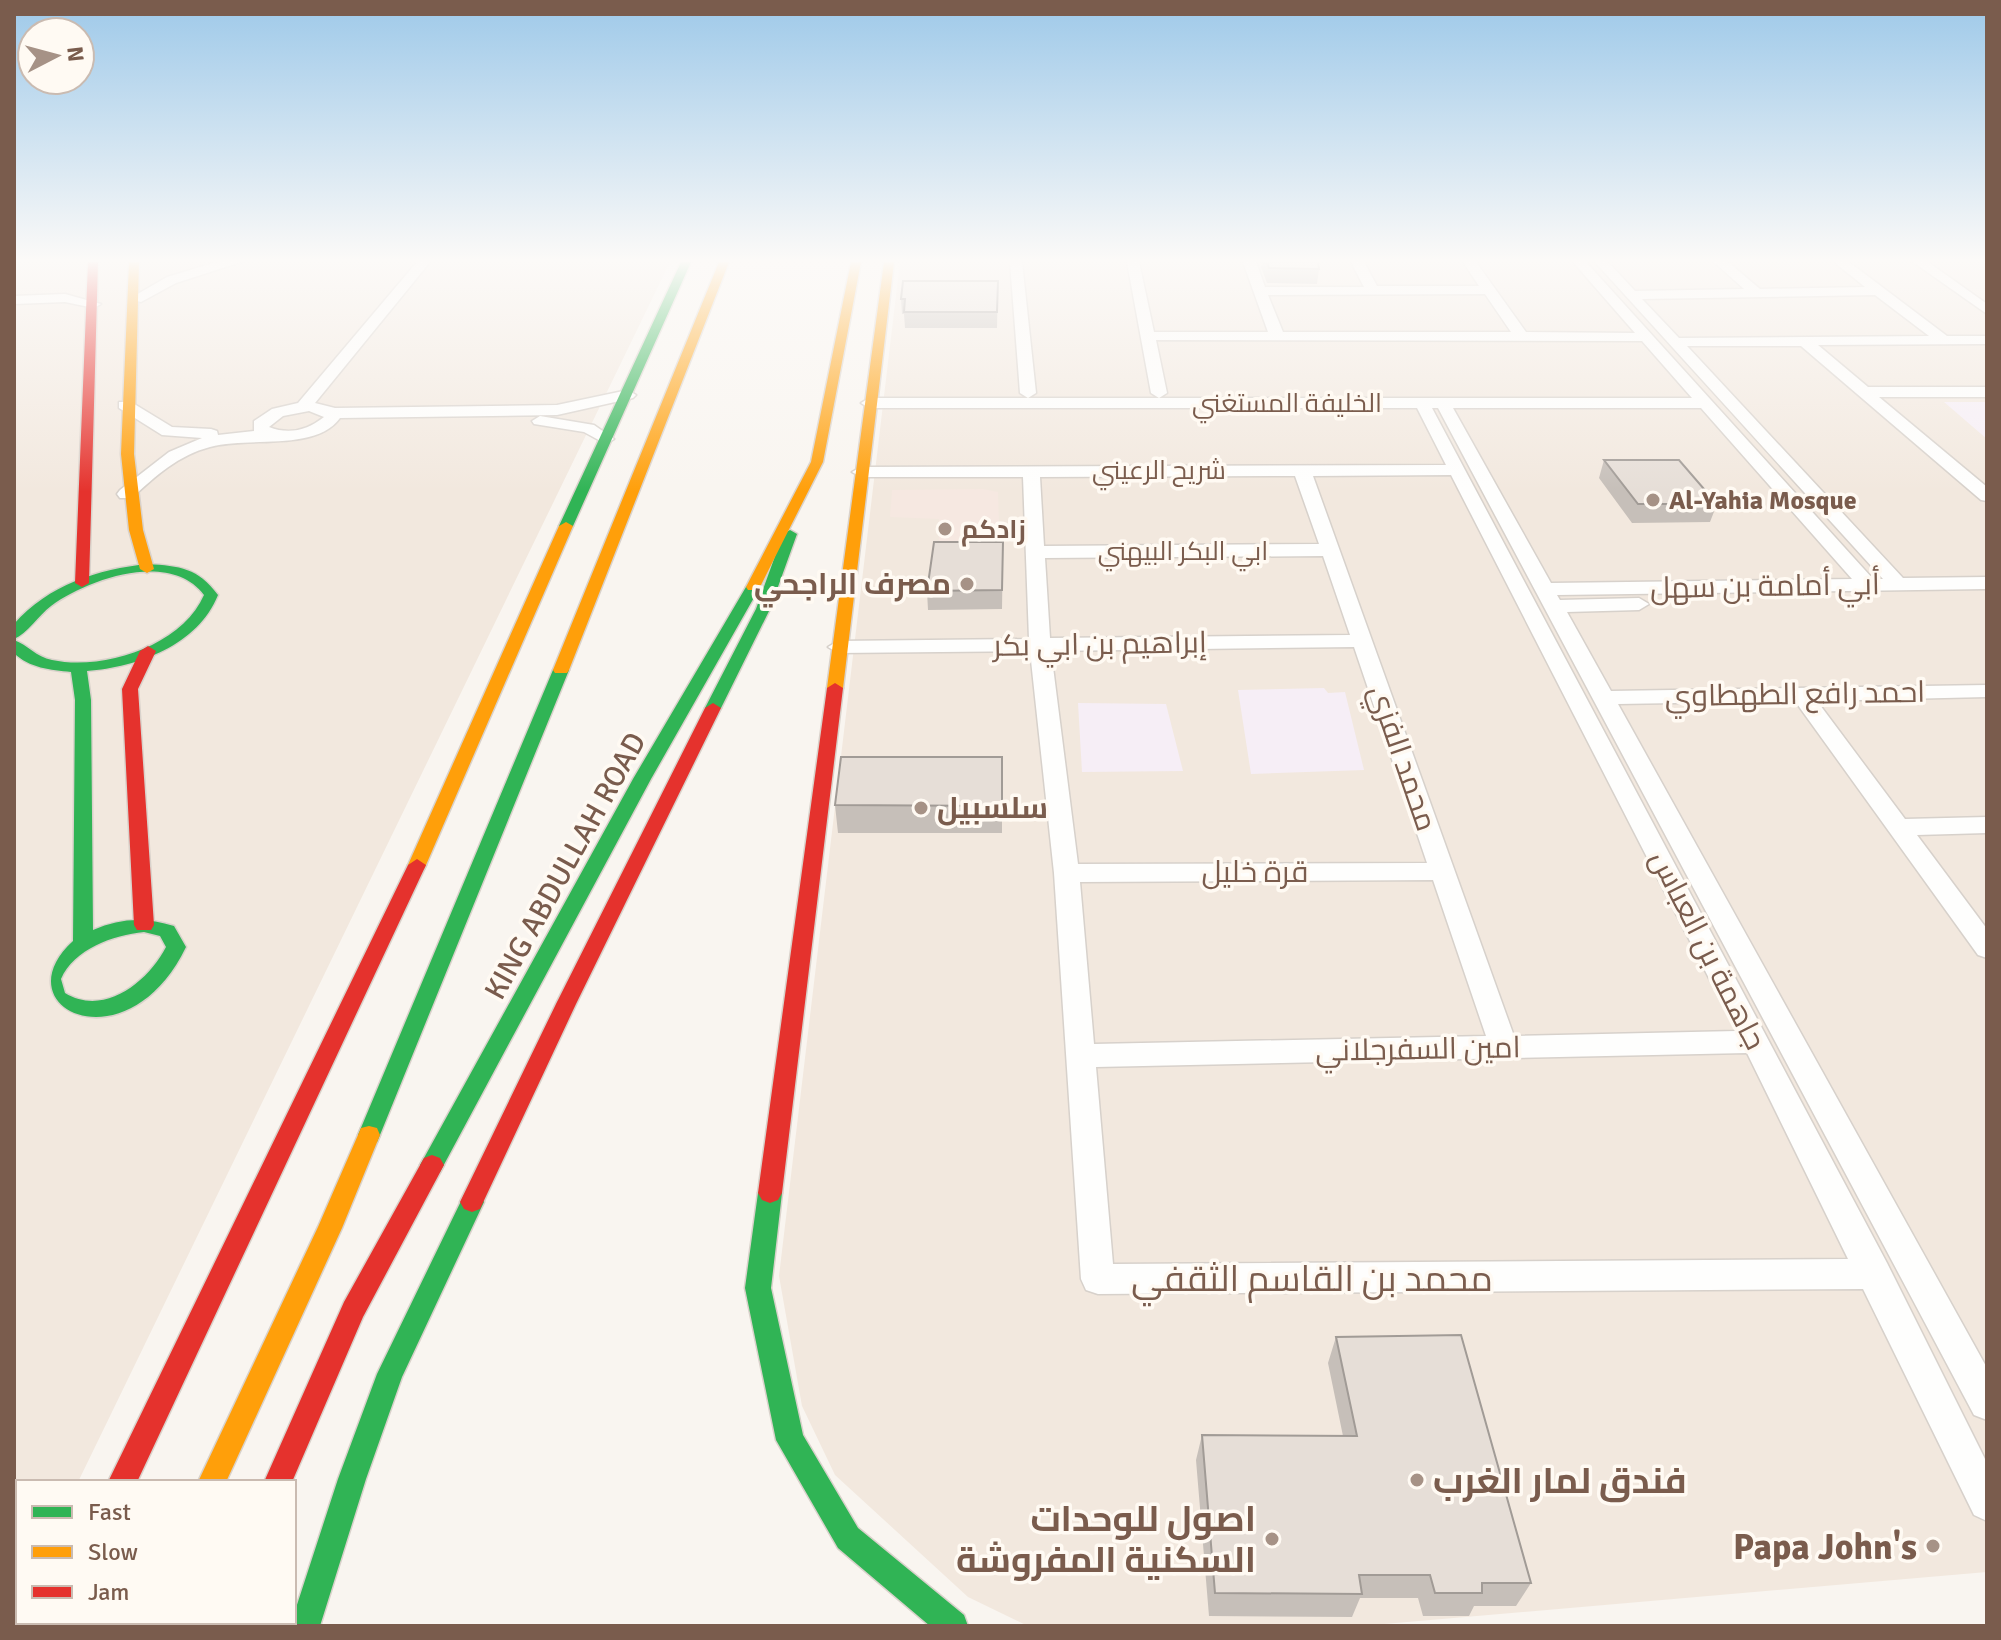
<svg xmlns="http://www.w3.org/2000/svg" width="2001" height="1640" font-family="Signika,Cairo,sans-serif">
	<rect width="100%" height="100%" fill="#f9f5f0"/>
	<path fill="#f2e8de" d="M14,262H670L78,1482H18V1607L14,1615Z
		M900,262H1987V1572L1361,1626H1028L968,1597L835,1475L802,1406L779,1276Z"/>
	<path fill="#f6e8e1" d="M983,489L998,492L1000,556H939V519L890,517L892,490Z"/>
	<path fill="#f6eef6" d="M1944,402H1987V439Z
		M1324,688L1328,693L1345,692L1364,770L1251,774L1238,690Z
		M1078,703L1166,704L1183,771L1082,772Z"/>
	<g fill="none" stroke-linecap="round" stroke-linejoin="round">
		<defs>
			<path id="street" d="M217,262H241L176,283L141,302L129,299L167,277Z
				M417,262H430L315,403L335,408L557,405L628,390L636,395L633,398L557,415L340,418C315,452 250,436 210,447C179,455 155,476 132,498H120L117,494L120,490L169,452L202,438L162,435L119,408V402H131L172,427L211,429L217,431L218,435L254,431V421L272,409L298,403ZM309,411L324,417C308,430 289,435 269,427L283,416Z
				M1010,262H1022L1036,393L1028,398L1020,393Z
				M1127,262H1139L1154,332H1268L1243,262H1256L1265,287H1364L1351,262H1364L1377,286H1479L1463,262H1476L1526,332L1635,333L1573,262H1586L1873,579H1883L1595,262H1608L1635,291L1744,289L1714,262H1728L1760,289L1865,287L1834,262H1849L1947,336H1987V344L1818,345L1868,387H1987V397H1879L1987,487V501L1981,500L1801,346H1687L1903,578L1987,577V589L1557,595L1560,600L1639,598L1649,604L1639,610L1567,612L1611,691L1987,685V697L1817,701L1905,819L1987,817V833L1917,835L1987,929V958L1978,955L1795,701L1618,704L1987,1368V1420L1974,1415L1438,408H1432L1887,1263L1987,1463V1521L1974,1515L1863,1289L1098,1294L1086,1290L1081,1279L1054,873L1030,651L838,653L828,647L838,641L1029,639L1023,477H861L852,472L861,467L1446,465L1417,408H869L861,403L869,398H1692L1642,341L1156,340L1167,393L1159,398L1151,393ZM1485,294L1511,332H1283L1268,295ZM1875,295L1929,336L1679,338L1642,299ZM1453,408H1701L1852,579L1551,583ZM1451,475L1736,1031L1514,1036L1313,476ZM1295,476L1319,544L1044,546L1040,477ZM1323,556L1350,635L1050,638L1045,558ZM1354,647L1427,863L1078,864L1051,651ZM1433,880L1486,1036L1094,1044L1080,882ZM1747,1053L1848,1259L1113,1264L1096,1067Z
				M1913,262H1928L1987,304V314Z
				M65,294L101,304L94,308L65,302L14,304V296Z
				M540,416L594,425L614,439L606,444L584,432L534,424L532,421Z"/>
			<path id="fast" d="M681,262H691L573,526L566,530L561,529L559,526Z
				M790,530L797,534L770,609L721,708L713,713L707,711L705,708L756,609L783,534Z
				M148,564C180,566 198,568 218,595C198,645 138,667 87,671L91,700L93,930C121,918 145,917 174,926L186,947C127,1069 0,1008 73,941L75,700L71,672C51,670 29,668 14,653V640C28,645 36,657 52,660C103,671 182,646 204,595C170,550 88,579 51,606C39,615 27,634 14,639V624C48,585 98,569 148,564ZM144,932L160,936L166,947C148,982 104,1017 65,993L61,979C74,949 113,935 144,932Z
				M753,583L760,587L651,779L440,1172L432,1175L424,1172L420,1165L424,1158L633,779L746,587Z
				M561,665L569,670L380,1135L377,1142L369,1144L361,1142L358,1135L553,670Z
				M770,1183L778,1186L782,1193L771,1288L803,1435L858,1528L964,1615L968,1626H930L838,1548L776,1440L745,1288L758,1193L762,1186Z
				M472,1192L480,1195L484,1202L402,1377L366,1479L320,1626H290L294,1622V1614L338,1479L377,1374L464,1195Z
				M97,1622H127V1626H97Z"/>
			<path id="slow" d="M129,262H139L134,454L143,530L154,569L147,573L140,569L129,530L121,454Z
				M719,262H729L569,670L567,673H555L553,670Z
				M851,262H861L823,462L760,587L758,590H748L746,587L811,462Z
				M884,262H894L843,688L835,693L827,688Z
				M566,522L573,526L426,865L424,869H410L408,865L559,526Z
				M369,1126L377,1128L380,1135L342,1228L226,1482H198L318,1227L358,1135L361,1128Z
				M140,1622H170L168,1626H138Z
				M213,1622H243L242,1626H212Z
				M250,1622H282L280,1626H248Z"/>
			<path id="jam" d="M88,262H98L89,583L82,587L75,583Z
				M148,646L156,651L138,689L154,925L151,930H137L134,925L122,689L140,651Z
				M835,683L843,688L782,1193L778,1200L770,1203L762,1200L758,1193L827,688Z
				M713,703L721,708L576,1004L480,1209L472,1212L464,1209L460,1202L556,1004L705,708Z
				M417,859L426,865L137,1482H108L408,865Z
				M432,1155L440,1158L444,1165L363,1317L292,1482H264L344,1302L424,1158Z
				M31,1622H90L89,1626H29Z"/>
		</defs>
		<use href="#street" stroke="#d7d1cb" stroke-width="3"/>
		<use href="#fast" stroke="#d9d2cb" stroke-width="3"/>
		<use href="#slow" stroke="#d9d2cb" stroke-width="3"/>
		<use href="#jam" stroke="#d9d2cb" stroke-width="3"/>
		<use href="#street" fill="#fefefd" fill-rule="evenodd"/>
		<use href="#fast" fill="#30b455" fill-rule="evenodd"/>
		<use href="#slow" fill="#ff9f0a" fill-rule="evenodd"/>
		<use href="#jam" fill="#e5322d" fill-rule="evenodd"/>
	</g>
	<path fill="#c6bfb9" d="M1262,262H1318L1319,269L1317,284L1267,283L1261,267Z
		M998,281L997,328H905L904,314H902L901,299Z
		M1604,460L1717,504L1710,522L1632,523L1599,478Z
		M1003,542L1002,609L928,610L927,591Z
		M1002,757V833H838L835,805Z
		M1336,1337L1531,1583L1516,1606H1474L1469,1616H1423L1418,1598H1360L1352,1617L1209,1616L1196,1460L1202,1435L1343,1436L1328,1363Z"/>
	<path fill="#e6ded7" stroke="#a19b96" stroke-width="2" d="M1267,262H1318L1319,269L1269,268Z
		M903,281H998L997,312H904L905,299H901Z
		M1604,460H1679L1717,504H1638Z
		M934,542H1003L1002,590L927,591Z
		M841,757H1002V806L835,805Z
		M1461,1335L1531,1583H1482V1593H1435L1430,1575H1359L1362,1594L1215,1593L1202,1435L1357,1436L1336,1337Z"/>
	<linearGradient id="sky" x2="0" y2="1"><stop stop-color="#9ec9e9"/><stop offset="0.53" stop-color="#fcfaf8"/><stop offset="1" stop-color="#fcfaf8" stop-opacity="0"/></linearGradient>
	<rect width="2001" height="492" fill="url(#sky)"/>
	<g fill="#a69286" stroke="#fffaf3" stroke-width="3">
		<circle cx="1653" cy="500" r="8"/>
		<circle cx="945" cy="529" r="8"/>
		<circle cx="967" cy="584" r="8"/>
		<circle cx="921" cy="808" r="8"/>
		<circle cx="1417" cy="1480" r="8"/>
		<circle cx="1272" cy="1539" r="8"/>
		<circle cx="1933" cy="1546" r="8"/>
	</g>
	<g text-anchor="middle" stroke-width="7" stroke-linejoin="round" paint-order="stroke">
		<g font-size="26" fill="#7a5c4d" stroke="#fffaf3">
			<text x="1287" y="412">الخليفة المستغني</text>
			<text x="1159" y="479">شريح الرعيني</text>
			<text x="1183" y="560">ابي البكر البيهني</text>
		</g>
		<g font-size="26" font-weight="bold" fill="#7a5c4d" stroke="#fffaf3" text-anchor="start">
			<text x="1669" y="509">Al-Yahia Mosque</text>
			<text x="961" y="538">زادكم</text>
		</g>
		<g font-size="30" font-weight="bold" fill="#7a5c4d" stroke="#fffaf3" text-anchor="end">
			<text x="951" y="594">مصرف الراجحي</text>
			<text x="937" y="818" text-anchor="start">سلسبيل</text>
		</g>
		<g font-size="30" fill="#7a5c4d" stroke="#fffaf3">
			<text transform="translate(1765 586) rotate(-1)" y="10">أبي أمامة بن سهل</text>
			<text transform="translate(1100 644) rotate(-1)" y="10">إبراهيم بن ابي بكر</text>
			<text transform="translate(1795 694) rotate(-1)" y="10">احمد رافع الطهطاوي</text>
			<text transform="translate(1403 758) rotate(71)" y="10">محمد الفزي</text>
			<text transform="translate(565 866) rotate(-61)" y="10">KING ABDULLAH ROAD</text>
			<text x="1255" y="882">قرة خليل</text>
			<text transform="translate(1708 950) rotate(63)" y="10">جاهمة بن العباس</text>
			<text transform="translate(1418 1049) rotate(-1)" y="10">امين السفرجلاني</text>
		</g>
		<g font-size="36" fill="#7a5c4d" stroke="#fffaf3">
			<text x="1312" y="1291">محمد بن القاسم الثقفي</text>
		</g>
		<g font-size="36" font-weight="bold" fill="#7a5c4d" stroke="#fffaf3" text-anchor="end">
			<text x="1433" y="1493" text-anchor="start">فندق لمار الغرب</text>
			<text x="1256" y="1531">اصول للوحدات<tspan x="1256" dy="41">السكنية المفروشة</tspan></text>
			<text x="1917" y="1559">Papa John's</text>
		</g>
	</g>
	<rect width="2001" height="1640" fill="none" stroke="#7a5c4d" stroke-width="32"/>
	<rect x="16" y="1480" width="280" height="144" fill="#fffaf3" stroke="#cabbb1" stroke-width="2"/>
	<rect x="32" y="1506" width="40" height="12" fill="#30b455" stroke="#cabbb1" stroke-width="2"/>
	<text x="88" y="1520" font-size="24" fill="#7a5c4d">Fast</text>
	<rect x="32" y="1546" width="40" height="12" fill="#ff9f0a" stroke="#cabbb1" stroke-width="2"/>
	<text x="88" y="1560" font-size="24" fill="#7a5c4d">Slow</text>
	<rect x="32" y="1586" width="40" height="12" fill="#e5322d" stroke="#cabbb1" stroke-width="2"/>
	<text x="88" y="1600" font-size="24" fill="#7a5c4d">Jam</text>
	<g transform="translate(56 56) rotate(84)"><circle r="38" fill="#fffaf3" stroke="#cabbb1" stroke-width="2"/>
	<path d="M0-6L14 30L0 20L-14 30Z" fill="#a69286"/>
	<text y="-12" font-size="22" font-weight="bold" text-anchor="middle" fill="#7a5c4d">N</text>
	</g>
</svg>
